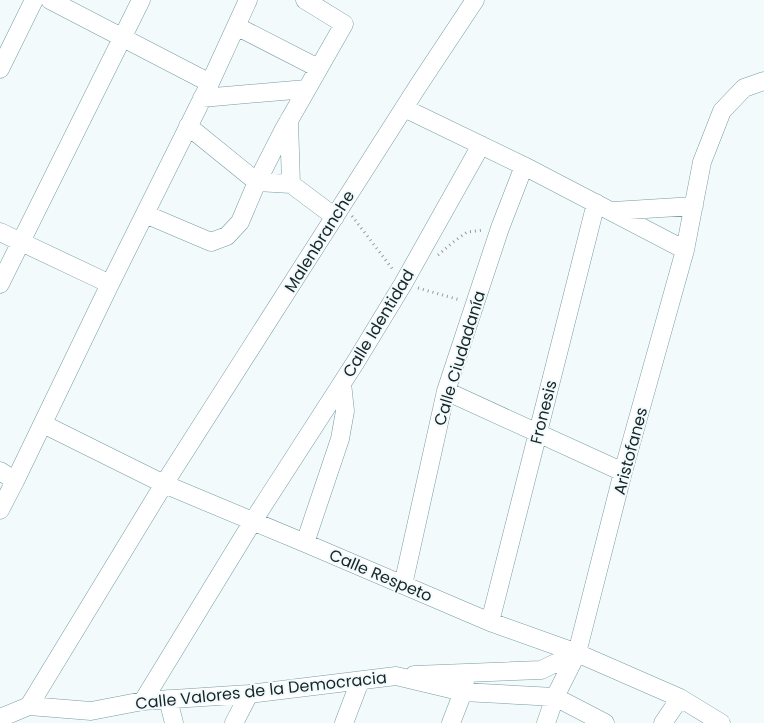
<svg xmlns="http://www.w3.org/2000/svg" width="764" height="723" font-family="Poppins,sans-serif">
	<rect width="100%" height="100%" fill="#f2fafc"/>
	<g fill="none" stroke-linecap="round" stroke-linejoin="round">
		<defs>
			<path id="street" d="M50,0L210,83
				M236,26L318,68
				M0,69L34,0
				M202,98L306,89
				M404,108L524,166L685,250
				M289,120L291,184
				M188,126L257,182L291,184L335,217
				M613,211L694,206
				M145,214L211,242L227,236L240,222L257,182L283,131L344,24L305,0
				M0,232L110,284
				M0,284L141,0
				M446,391L623,472
				M43,424L164,484L305,543L490,622L577,653L680,698L721,723
				M0,471L15,481
				M0,510L15,481L110,284L210,83L248,0
				M305,543L340,439L345,411L342,383
				M403,585L446,391L500,228L524,166
				M490,622L596,203
				M414,675L541,670L577,653
				M168,699L174,723
				M143,701L253,521L355,363L403,284L481,145
				M29,706L164,484L418,86L475,0
				M0,718L29,706L91,711L143,701L249,694L396,676L463,692L555,697L605,723
				M234,723L249,694
				M344,723L360,681
				M451,723L463,692L465,681
				M546,723L555,697L577,653L623,472L685,250L702,162L722,111L744,88L764,81
				M663,723L680,698"/>
		</defs>
		<use href="#street" stroke="#779ca4" stroke-width="19"/>
		<path stroke="#929da0" stroke-width="3" stroke-dasharray="1 4" stroke-linecap="butt" d="M352,216L394,271
			M438,255L452,243L467,232L484,230
			M418,288L460,300"/>
		<use href="#street" stroke="#fff" stroke-width="18"/>
	</g>
	<g text-anchor="middle" stroke-width="4" stroke-linejoin="round" paint-order="stroke">
		<g font-size="16" fill="#152427" stroke="#f2fafc">
			<text transform="translate(319 241) rotate(-58)" y="6">Malenbranche</text>
			<text transform="translate(378 323) rotate(-59)" y="6">Calle Identidad</text>
			<text transform="translate(459 358) rotate(-73)" y="6">Calle Ciudadanía</text>
			<text transform="translate(543 412) rotate(-76)" y="6">Fronesis</text>
			<text transform="translate(630 451) rotate(-75)" y="6">Aristofanes</text>
			<text transform="translate(381 575) rotate(23)" y="6">Calle Respeto</text>
			<text transform="translate(261 690) rotate(-6)" y="6">Calle Valores de la Democracia</text>
		</g>
	</g>
</svg>
